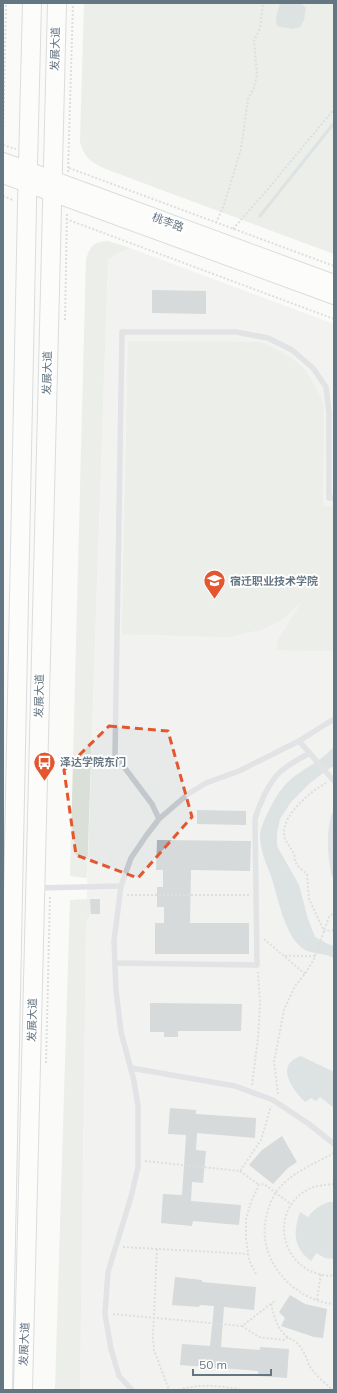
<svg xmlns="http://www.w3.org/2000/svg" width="337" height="1393" font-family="Mulish,'Noto Sans SC',sans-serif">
	<rect width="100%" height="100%" fill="#fafaf8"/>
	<path fill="#e8e9e9" d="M130,248L334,324V1390H80L86,920L108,260L120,252Z"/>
	<path fill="#dadfd7" d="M84,3H334V254L111,171C94,164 85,160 80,142Z
		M108,241L130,248L120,252L108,260L87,878L70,876L86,259C91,246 93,242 108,241Z
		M128,341L261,342L282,352L302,366L314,384L324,404L323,506L334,507V651L277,650L278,640L303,600L285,618L264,629L229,637L122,634Z
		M90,899L91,914L86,920L80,1390H55L70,900Z"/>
	<path fill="#bbc7cb" d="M280,3H301L306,8L304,20L300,27L292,29L277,26L276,18Z
		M334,747V766L330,768L310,783L291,802L280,819L277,834V846L299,885L308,919L315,937L328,944L334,946V958C324,952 312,955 302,948C284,934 278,897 271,876C266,863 260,850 260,835C261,823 276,795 284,786C294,774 310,767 323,757C327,754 330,750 334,747Z
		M301,1056L334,1072V1108L320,1097L316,1101L311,1098L307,1101L305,1102C292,1089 274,1065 301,1056Z
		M329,1202H334V1259L325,1258L316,1253L311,1261C293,1248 293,1232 300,1212L308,1217C314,1209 320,1205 329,1202Z"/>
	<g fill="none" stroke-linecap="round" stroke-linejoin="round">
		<path stroke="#bbc7cb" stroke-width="3" d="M260,216L334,123"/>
	</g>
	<path fill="#aab3b9" d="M152,290L206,291V314L152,313Z
		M197,810L246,811V825L197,824Z
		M157,840L251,841L250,871L191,870L190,923H249V954H155V923H164V907H157V887H163V870H156Z
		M90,899H100V914H91Z
		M150,1003L242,1004L241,1031H178V1037H164V1032H150Z
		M170,1108L196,1110V1114L256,1118L255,1138L197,1133L196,1150L206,1151L203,1183L192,1182L191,1201L241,1205L239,1225L193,1221L192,1226L161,1223L163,1194L182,1195L186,1135L168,1134Z
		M282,1136L297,1162L288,1168L273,1184L249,1165L262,1150Z
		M175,1277L202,1280V1282L256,1287L254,1310L224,1307L221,1347L260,1350V1347L289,1349L287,1378L258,1376V1371L180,1365L182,1344L210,1346L214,1306L200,1305L199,1307L172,1305Z
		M290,1295L305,1304L327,1309L323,1338L314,1337L281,1326L285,1318L279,1312Z"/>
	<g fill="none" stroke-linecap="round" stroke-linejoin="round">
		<defs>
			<path id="secondary" d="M3,161L334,283
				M3,175L334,296"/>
			<path id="primary" d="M3,1387L27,205L32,3
				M23,1390L57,3"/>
		</defs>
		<use href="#secondary" stroke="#b3babf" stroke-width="18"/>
		<use href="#primary" stroke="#b5babe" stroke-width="20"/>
		<path stroke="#bbbfc2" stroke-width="2" stroke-dasharray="2 2" stroke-linecap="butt" d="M3,139L6,3
			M3,145L16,149
			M69,168L334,266
			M68,172L73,3
			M3,196L13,200
			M66,219L334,319
			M216,223L224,205L241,149L248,99L254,88L257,74L254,41L260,28L263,3
			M233,229L268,189L334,109
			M65,320L67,212
			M326,783C310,792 283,814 284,834C285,842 291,847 294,854C295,857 294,860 296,863C298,867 303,871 307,874L309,899L324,931L334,930
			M127,895H249
			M264,939L305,974
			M285,956C295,955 305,957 315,956
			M46,1063L50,896
			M252,1085L258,1038L260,1004L258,972
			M278,1094L274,1062L284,1010L295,986L305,974L314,959L329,917L334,913
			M334,1153C314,1164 290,1173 276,1192C271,1200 268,1209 266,1218C257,1260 293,1300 334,1304
			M145,1161L240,1171L261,1140L271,1106
			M240,1171L259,1185
			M334,1184C325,1185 315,1185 307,1190C274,1208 278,1255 310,1271C317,1274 326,1277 334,1275
			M123,1247L248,1254
			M157,1249L153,1337L154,1350L169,1390
			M256,1274L249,1260L246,1239V1219L251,1202L259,1185L264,1184L292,1205
			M317,1300L321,1274
			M271,1304C274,1314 276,1327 285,1335C289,1339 295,1340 299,1345C305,1353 306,1357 309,1365C314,1374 325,1383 333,1390
			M113,1314L242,1326L276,1300
			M242,1326L259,1337L284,1340L288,1337
			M179,1390C200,1383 222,1386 243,1390"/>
		<path stroke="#c3c8cc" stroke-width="5.5" d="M299,741L334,781
			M334,815C329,834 330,854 334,874
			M159,819L152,804L115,755L122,332H236L268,338L292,350L313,368L326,387L329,413V498H334
			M38,888L121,886
			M115,963L257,965L255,819C259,805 269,782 280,772C289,764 299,759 310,753
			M131,1068L235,1086L273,1100L309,1124L334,1144
			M132,1390L119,1376L111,1349L105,1314L108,1272L131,1197L138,1167V1106L134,1081L121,1032L116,991L114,941L121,886L131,858L146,836L159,819L188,794L206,783L239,771L299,741L334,719"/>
		<use href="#secondary" stroke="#fff" stroke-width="16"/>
		<use href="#primary" stroke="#fff" stroke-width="18"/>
	</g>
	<path d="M0 0H337V1393H0ZM109,726L168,731L192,817L138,878L76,855L64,770Z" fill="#fafaf8" fill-opacity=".55" fill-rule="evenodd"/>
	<path fill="none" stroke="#e4572e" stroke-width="3" stroke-dasharray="8 5" stroke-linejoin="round" d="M109,726L168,731L192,817L138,878L76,855L64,770Z"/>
	<defs>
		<symbol id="university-pin" viewBox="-11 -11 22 30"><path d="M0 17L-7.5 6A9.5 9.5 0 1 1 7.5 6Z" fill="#e4572e" stroke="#fff"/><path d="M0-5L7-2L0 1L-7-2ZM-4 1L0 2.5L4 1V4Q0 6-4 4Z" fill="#fff"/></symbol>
		<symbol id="bus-pin" viewBox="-11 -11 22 30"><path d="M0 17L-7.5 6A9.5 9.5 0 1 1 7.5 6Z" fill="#e4572e" stroke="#fff"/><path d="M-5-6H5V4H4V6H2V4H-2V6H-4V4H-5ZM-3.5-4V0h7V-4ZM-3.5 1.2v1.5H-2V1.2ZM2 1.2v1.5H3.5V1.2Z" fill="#fff"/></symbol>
	</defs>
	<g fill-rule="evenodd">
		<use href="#university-pin" x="202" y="568" width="25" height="34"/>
		<use href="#bus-pin" x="32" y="750" width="25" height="34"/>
	</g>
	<g text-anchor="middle" stroke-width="4" stroke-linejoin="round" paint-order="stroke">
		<g font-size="11" fill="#657683" stroke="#fff">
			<text transform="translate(55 49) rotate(-89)" y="4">发展大道</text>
			<text transform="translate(168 222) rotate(20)" y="4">桃李路</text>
			<text transform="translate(47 373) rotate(-89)" y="4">发展大道</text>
			<text transform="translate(39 696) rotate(-89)" y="4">发展大道</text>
			<text transform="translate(32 1020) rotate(-89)" y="4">发展大道</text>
			<text transform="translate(24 1344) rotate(-88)" y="4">发展大道</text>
		</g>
		<g font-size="11" font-weight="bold" fill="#657683" stroke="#fff" text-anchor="start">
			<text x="230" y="585">宿迁职业技术学院</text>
			<text x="60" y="766">泽达学院东门</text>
		</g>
	</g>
	<rect width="337" height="1393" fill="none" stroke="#657683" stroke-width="8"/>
	<path d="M193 1369v6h78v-6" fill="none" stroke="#657683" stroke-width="2"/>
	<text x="199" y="1369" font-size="12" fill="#657683" stroke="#ffffff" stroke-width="3" paint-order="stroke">50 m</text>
</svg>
